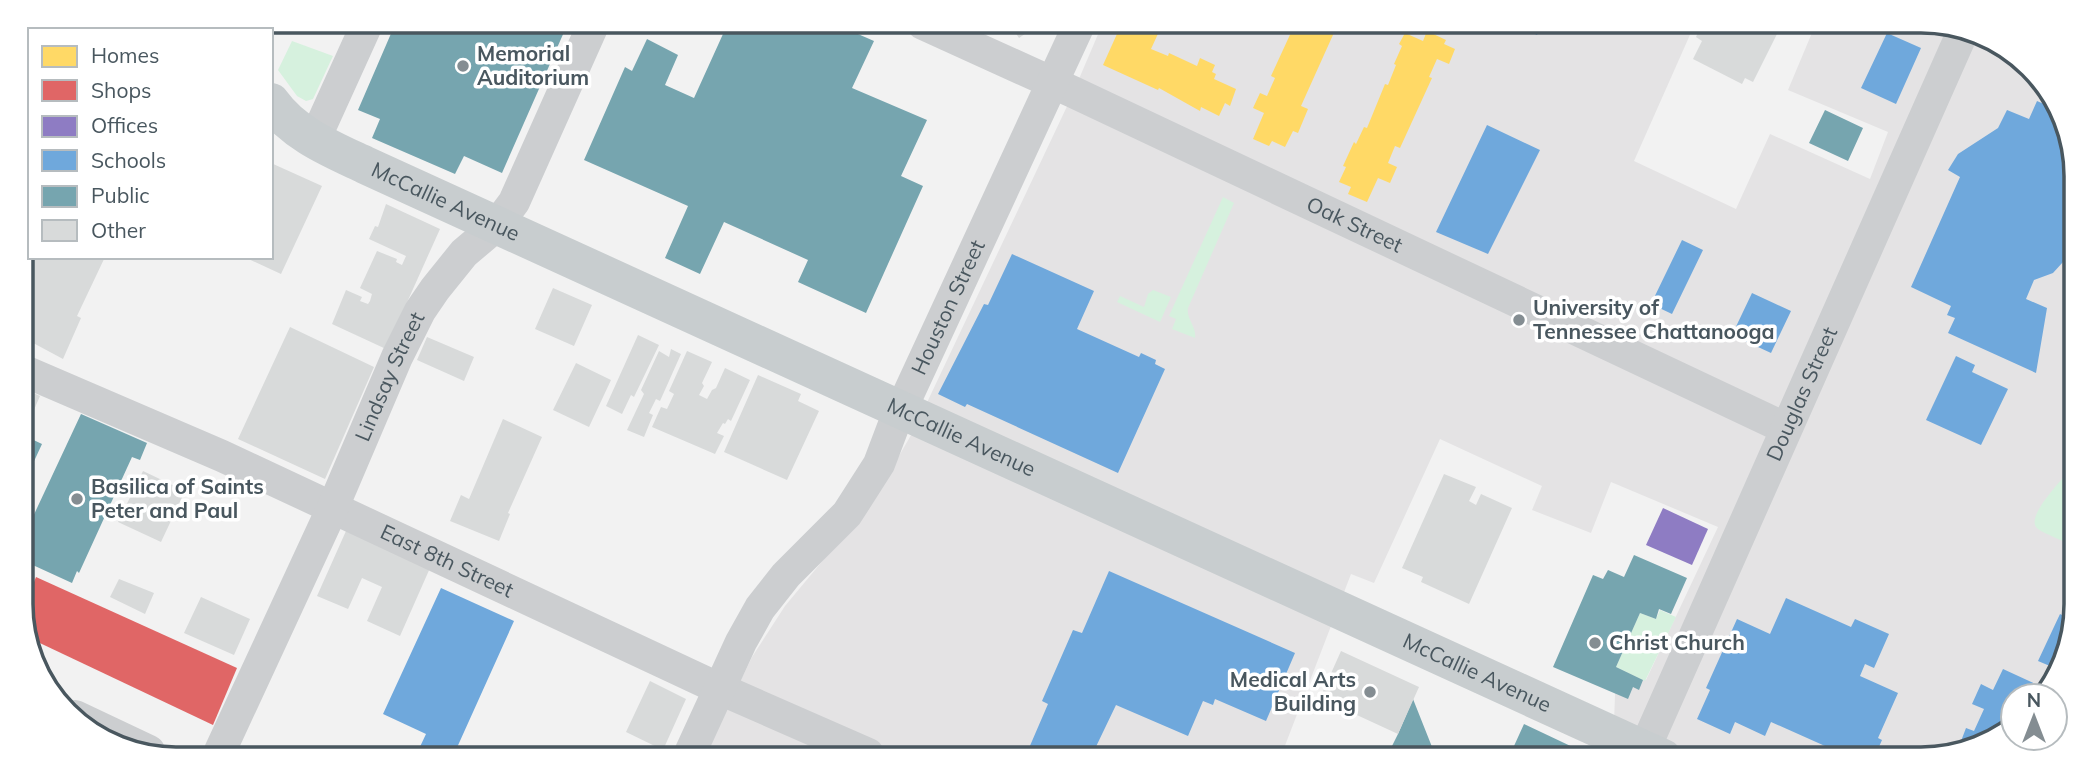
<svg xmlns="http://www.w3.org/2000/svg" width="2097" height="780" font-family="Mulish,sans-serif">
	<rect width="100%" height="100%" fill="#f2f2f2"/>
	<path fill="#e4e3e4" d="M1102,25L1693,28L1634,161L1736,209L1770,134L1870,179L1888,132L1788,90L1814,28L1970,29L2038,74L2075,155L2068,653L2038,696H2013V728L1931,759L1628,757L1613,751L1616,667L1646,680L1718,527L1611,482L1591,533L1532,510L1542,486L1440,439L1374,583L1351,574L1281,756L706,753L752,657L785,606L874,499L914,430L1070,100Z"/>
	<path fill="#d6f1de" d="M176,21H220L221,30H132Z
		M292,41L333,56L313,99L306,101L297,96L278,70Z
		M1223,197L1234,203L1188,308C1186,319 1197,327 1195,338L1172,329L1176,319L1169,316Z
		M1153,290L1171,297L1160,322L1117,302L1120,296L1144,307L1148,294Z
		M2070,469L2069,544C2060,539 2047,535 2038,529C2023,518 2062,481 2070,469Z
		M1660,610L1676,617L1645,681L1616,667L1640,613L1656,619Z"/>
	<path fill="#ffd966" d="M1121,25H1162L1151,49L1168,56L1169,53L1197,66L1200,58L1215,65L1212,72L1216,74L1214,79L1236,89L1230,106L1225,103L1219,116L1201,107L1200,111L1159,88L1158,90L1103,65Z
		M1294,26H1337L1301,106L1308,109L1298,133L1293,131L1285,147L1272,141L1269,146L1253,139L1264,113L1253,108L1260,93L1267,96L1275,78L1271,76Z
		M1427,31L1446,40L1444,44L1455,49L1449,64L1437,59L1429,77L1432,78L1400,148L1395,146L1388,163L1397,167L1390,183L1378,178L1367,202L1348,194L1351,187L1339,182L1346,167L1343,166L1354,142L1356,144L1364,127L1367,128L1385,84L1388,85L1396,65L1394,64L1402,46L1399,44L1405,33L1423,41Z"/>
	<path fill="#e06666" d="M36,577L237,668L213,725L25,636L24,607Z"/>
	<path fill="#8e7cc3" d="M1663,508L1708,529L1692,565L1646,545Z"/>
	<path fill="#6fa8dc" d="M1520,27H1541L1537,35Z
		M1887,33L1921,48L1896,104L1861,88Z
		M2037,101L2053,108L2075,155L2073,251L2053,273L2034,280L2026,299L2047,308L2036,373L1948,333L1955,318L1947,315L1951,306L1911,287L1960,177L1948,170L1958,154L1998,128L2007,110L2029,119Z
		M1487,125L1540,150L1488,254L1436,232Z
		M1682,240L1703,250L1672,314L1651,304Z
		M1012,254L1094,291L1077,329L1139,357L1141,353L1156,360L1155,364L1165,369L1118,473L967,404L965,407L938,394L984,304L988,305Z
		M1752,293L1791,311L1771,353L1732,335Z
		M1956,356L1975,365L1972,372L2008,389L1981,445L1926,420Z
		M1109,571L1295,653L1266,721L1215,699L1213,705L1203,701L1188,736L1116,705L1092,755H1026L1048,704L1042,701L1073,630L1082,633Z
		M441,588L514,621L455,752L447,749L446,752H422L418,751L426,734L383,714Z
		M1786,598L1851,627L1855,619L1889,634L1874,668L1865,664L1860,676L1898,693L1878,738L1882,740L1874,758H1835L1823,753L1825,746L1771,722L1765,736L1735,722L1730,734L1697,719L1710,690L1706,688L1737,619L1770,634Z
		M2060,614L2068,618V653L2057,669L2038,661Z
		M2003,669L2044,688L2038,696H2013V728L1958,749L1966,728L1974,731L1984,709L1972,704L1981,684L1993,690Z"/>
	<path fill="#76a5af" d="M396,22L568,23L502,173L464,156L455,174L372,138L380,119L358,110Z
		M728,23L835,24L874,41L852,88L927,120L901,176L923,186L866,313L798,282L808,260L724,222L700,274L665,258L688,206L584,160L625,67L632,71L647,39L678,55L665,85L694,98Z
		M1825,110L1863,128L1848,161L1809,143Z
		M81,414L147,443L140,460L132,457L79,573L77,571L72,583L24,561L23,538Z
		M23,435L42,444L23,485Z
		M1634,555L1687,578L1671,614L1659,609L1656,619L1640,613L1616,667L1643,680L1639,690L1633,687L1628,699L1553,667L1593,575L1603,579L1608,570L1624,577Z
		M1413,699L1436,757L1387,756L1398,734Z
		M1524,724L1579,750L1576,757H1509Z"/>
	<path fill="#d8dada" d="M1000,25H1038L1019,38L1011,26L1009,29Z
		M1700,28H1780L1753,82L1745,78L1742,84L1693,59L1702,41L1696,37Z
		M271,163L322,186L281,274L244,257H271Z
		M25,192L30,195V257H105L77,316L81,318L63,359L22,337V199Z
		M386,204L440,229L386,349L332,324L346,290L362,297L360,301L368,304L370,301L372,294L360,288L377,251L397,259L396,262L402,265L406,256L369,239L375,226L378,227Z
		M553,288L592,305L574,346L535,329Z
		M290,327L374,367L325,479L238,439Z
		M638,335L659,345L634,397L631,395L622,414L606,406Z
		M427,337L474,357L464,381L417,360Z
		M671,349L681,354L660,401L656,399L649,413L653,415L644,437L627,430L644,394L641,390L659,351L669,357Z
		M687,351L712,362L702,383L704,386L699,395L707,399L712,390L716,388L725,368L750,380L731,421L728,419L725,424L723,423L717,433L724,436L715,454L652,427L661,407L667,409L674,394L669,391Z
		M576,363L611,380L589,427L553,410Z
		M758,375L801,394L798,401L819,411L787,480L724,452Z
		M23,388L40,396L23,435Z
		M503,419L542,437L508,513L510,514L499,541L450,521L461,495L469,499Z
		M143,471L185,491L161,542L118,522Z
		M1444,474L1476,487L1469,501L1476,505L1481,494L1512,508L1469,604L1421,582L1423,577L1402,568Z
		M346,531L430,568L400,636L367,621L382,587L362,578L348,609L317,596Z
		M119,579L154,593L145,614L110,597Z
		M201,597L250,619L234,655L184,633Z
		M1341,651L1419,687L1398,734L1320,698Z
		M650,681L686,699L663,750L626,732Z"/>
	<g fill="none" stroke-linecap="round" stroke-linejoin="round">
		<g stroke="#ccced0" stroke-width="32">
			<path id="s1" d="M923,24L1073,92L1785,428"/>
			<path d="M314,141L368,22"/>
			<path id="s2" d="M22,370L222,456L720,689L868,754"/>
			<path d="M75,716L149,751"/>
			<path id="s3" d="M220,751L333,507L397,357L420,311L435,289L464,253L496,226L514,202L594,23"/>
			<path id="s4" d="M690,753L741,642L760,608L786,575L847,514L879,464L893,427L1079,25"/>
			<path id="s5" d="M1641,757L1964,29"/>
		</g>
		<g stroke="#c8cdcf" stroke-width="38">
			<path d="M240,21L241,30"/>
			<path id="s6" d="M271,102C294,134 331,149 365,165L1663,758"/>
			<path d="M21,166L30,148"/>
		</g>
	</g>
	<g fill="#848d92" stroke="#fff" stroke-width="2.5">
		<circle cx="463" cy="66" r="7"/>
		<circle cx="1519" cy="320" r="7"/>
		<circle cx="77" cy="499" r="7"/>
		<circle cx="1595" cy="643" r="7"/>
		<circle cx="1370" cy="692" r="7"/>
	</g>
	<g text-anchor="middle" stroke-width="7" stroke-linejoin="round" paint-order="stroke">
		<g font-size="21" font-weight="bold" fill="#49575f" stroke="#fff" text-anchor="start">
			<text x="477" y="61">Memorial<tspan x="477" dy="24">Auditorium</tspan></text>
			<text x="1533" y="315">University of<tspan x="1533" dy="24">Tennessee Chattanooga</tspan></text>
			<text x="91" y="494">Basilica of Saints<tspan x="91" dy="24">Peter and Paul</tspan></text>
			<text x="1609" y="650">Christ Church</text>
			<text x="1356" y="687" text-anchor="end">Medical Arts<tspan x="1356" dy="24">Building</tspan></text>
		</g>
		<g font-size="21" fill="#49575f" stroke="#fff">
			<text dy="7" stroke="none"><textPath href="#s6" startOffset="203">McCallie Avenue</textPath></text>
			<text dy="7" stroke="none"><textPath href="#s1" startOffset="476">Oak Street</textPath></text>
			<text dy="7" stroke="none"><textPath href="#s4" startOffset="520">Houston Street</textPath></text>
			<text dy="7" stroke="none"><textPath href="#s3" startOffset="411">Lindsay Street</textPath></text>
			<text dy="7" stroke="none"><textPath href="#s5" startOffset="397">Douglas Street</textPath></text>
			<text dy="7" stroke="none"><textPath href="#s6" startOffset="770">McCallie Avenue</textPath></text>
			<text dy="7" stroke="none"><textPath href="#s2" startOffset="466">East 8th Street</textPath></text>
			<text dy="7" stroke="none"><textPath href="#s6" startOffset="1337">McCallie Avenue</textPath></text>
		</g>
	</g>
	<path d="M0 0H2097V780H0ZM176 33H1921A143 143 0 0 1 2064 176V604A143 143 0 0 1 1921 747H176A143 143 0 0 1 33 604V176A143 143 0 0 1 176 33Z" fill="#fff" fill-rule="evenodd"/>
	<path fill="none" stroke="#49575f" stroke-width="3.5" d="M176 33H1921A143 143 0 0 1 2064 176V604A143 143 0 0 1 1921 747H176A143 143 0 0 1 33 604V176A143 143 0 0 1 176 33Z"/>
	<rect x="28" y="28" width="245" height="231" fill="#ffffff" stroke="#b6bcbf" stroke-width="2"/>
	<rect x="42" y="46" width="35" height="21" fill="#ffd966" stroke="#b6bcbf" stroke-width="2"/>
	<text x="91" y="63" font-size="21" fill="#49575f">Homes</text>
	<rect x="42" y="80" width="35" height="21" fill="#e06666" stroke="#b6bcbf" stroke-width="2"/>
	<text x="91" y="98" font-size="21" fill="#49575f">Shops</text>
	<rect x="42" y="116" width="35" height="21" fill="#8e7cc3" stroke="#b6bcbf" stroke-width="2"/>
	<text x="91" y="133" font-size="21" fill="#49575f">Offices</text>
	<rect x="42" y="150" width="35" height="21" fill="#6fa8dc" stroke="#b6bcbf" stroke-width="2"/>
	<text x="91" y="168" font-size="21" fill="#49575f">Schools</text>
	<rect x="42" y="186" width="35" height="21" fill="#76a5af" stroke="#b6bcbf" stroke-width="2"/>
	<text x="91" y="203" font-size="21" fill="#49575f">Public</text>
	<rect x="42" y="220" width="35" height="21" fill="#d8dada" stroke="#b6bcbf" stroke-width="2"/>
	<text x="91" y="238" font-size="21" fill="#49575f">Other</text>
	<g transform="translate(2034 717)"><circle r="33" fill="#ffffff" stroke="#b6bcbf" stroke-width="2"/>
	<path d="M0-5L12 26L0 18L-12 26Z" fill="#848d92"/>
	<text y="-10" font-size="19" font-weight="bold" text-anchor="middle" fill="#49575f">N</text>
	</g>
</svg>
